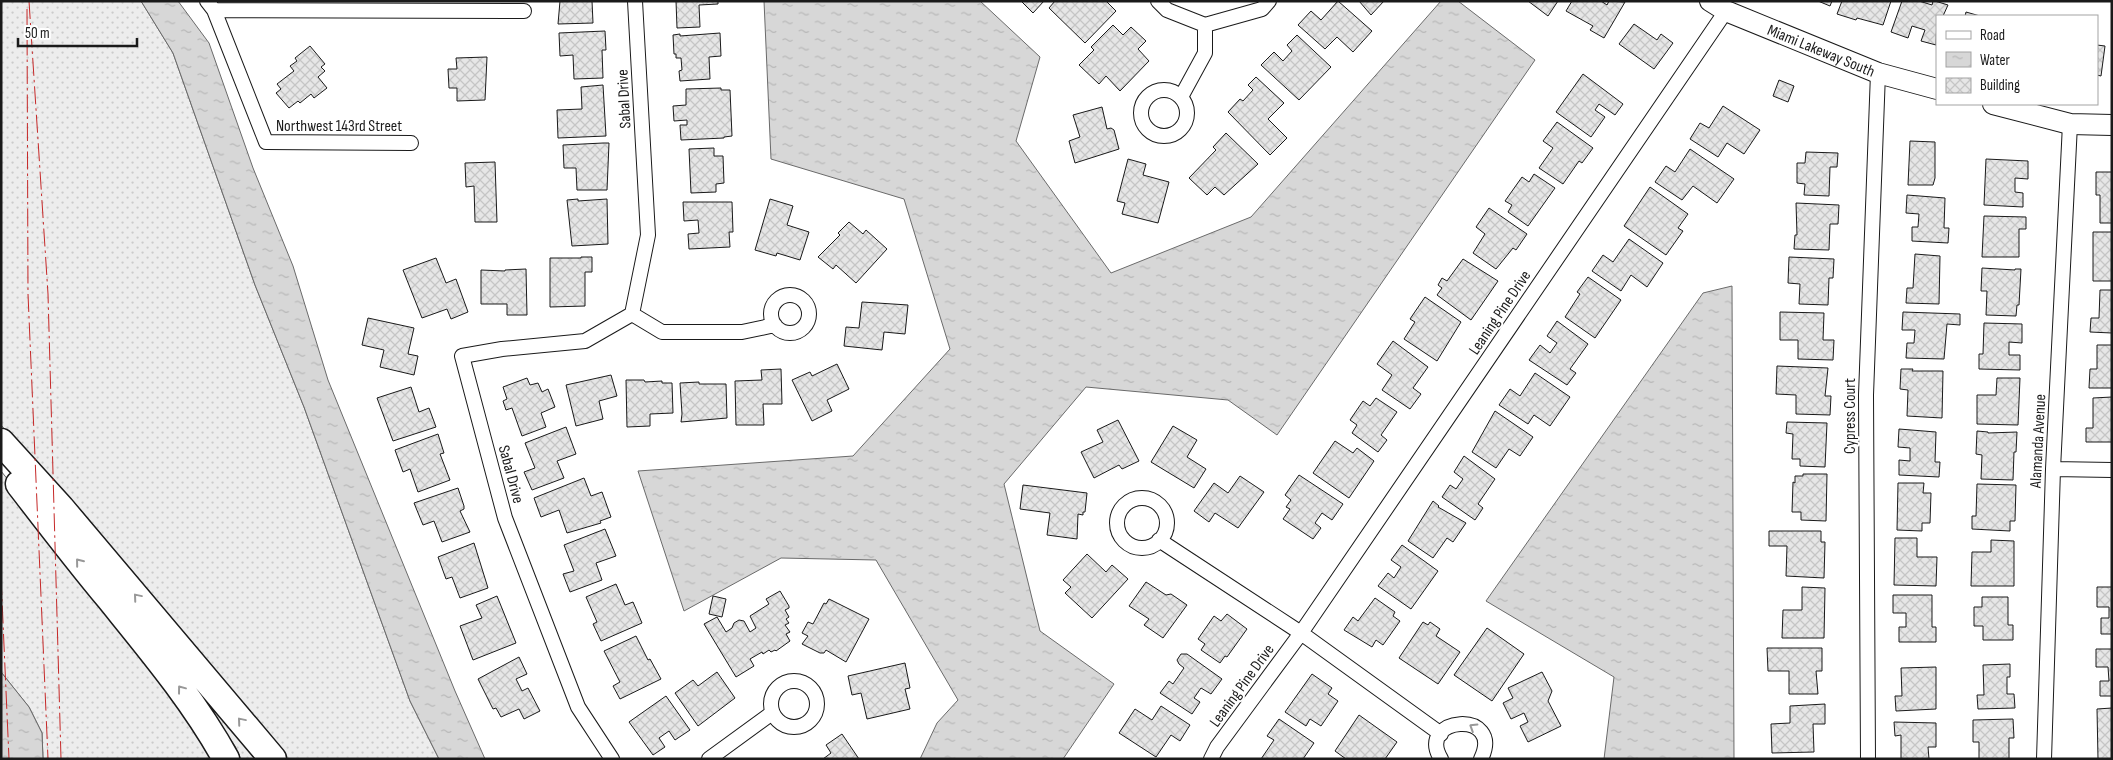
<svg xmlns="http://www.w3.org/2000/svg" width="2113" height="760" font-family="'Sofia Sans Condensed',sans-serif">
	<defs>
		<pattern id="grass-dots" width="8" height="8" patternUnits="userSpaceOnUse" patternTransform="scale(1.25)"><rect width="8" height="8" fill="#ededed"/><path d="M2 2h.1M6 6h.1" fill="none" stroke="#cbcbcb" stroke-width="1.8" stroke-linecap="round"/></pattern>
		<pattern id="water-ripples" width="26" height="14" patternUnits="userSpaceOnUse" patternTransform="scale(1.25)"><rect width="26" height="14" fill="#d7d7d7"/><path d="M2 4q2-2 4 0t4 0M15 11q2-2 4 0t4 0" fill="none" stroke="#b8b8b8"/></pattern>
		<pattern id="building-cross-hatch" width="8" height="8" patternUnits="userSpaceOnUse" patternTransform="scale(1.25)"><rect width="8" height="8" fill="#e6e6e6"/><path d="M0 0l8 8M0 8l8-8" fill="none" stroke="#c5c5c5"/></pattern>
	</defs>
	<rect width="100%" height="100%" fill="#fff"/>
	<path fill="url(#grass-dots)" stroke="#6a6a6a" d="M1,1H141L173,53L255,285L304,407L410,701L439,759H286L1,425Z
		M1,471L119,619L220,759H43L42,733L29,707L1,672Z
		M159,632L267,759H241L235,746L207,707Z"/>
	<path fill="url(#water-ripples)" stroke="#6a6a6a" d="M141,1H178L209,43L253,168L293,266L328,380L455,691L485,759H439L410,701L304,407L255,285L173,53Z
		M764,1H980L1040,57L1016,141L1111,273L1251,217L1441,1H1458L1535,60L1277,435L1228,400L1086,387L1004,484L1040,631L1114,684L1063,759H920L937,723L958,700L876,560L781,558L684,611L638,471L853,456L950,349L904,199L771,159Z
		M1732,286L1734,759H1604L1614,677L1486,601L1703,293Z
		M1,672L29,707L42,733L43,759H1Z"/>
	<path fill="url(#building-cross-hatch)" stroke="#1a1a1a" d="M560,1H592L593,23L558,24Z
		M676,1H718V4L699,5L700,27L677,28Z
		M1021,1H1044L1033,13Z
		M1055,1H1106L1116,11L1085,43L1049,8Z
		M1338,1L1372,31L1353,52L1337,37L1325,49L1298,25L1311,11L1321,20Z
		M1359,1H1384L1371,15Z
		M1528,1H1558L1548,16Z
		M1572,1H1601L1607,5L1609,1L1625,2L1604,38L1590,30L1593,26L1566,11Z
		M1818,1H1832L1830,6Z
		M1842,1H1891L1883,25L1857,18L1856,20L1837,14Z
		M1902,1H1919L1932,5L1933,1H1935L1948,5L1943,16H1937L1936,45L1921,41L1925,30L1912,26L1908,38L1891,32Z
		M1966,12L1980,16H1983H1965Z
		M1634,24L1657,40L1661,34L1673,43L1654,69L1619,44Z
		M1113,25L1123,35L1131,27L1146,41L1138,49L1149,61L1120,91L1106,76L1099,84L1079,65L1094,50L1091,47Z
		M605,31L606,50H602L603,78L574,79L573,55L560,56L559,33Z
		M720,33L721,56L709,57L710,79L680,81L679,71L682,70L681,58H676V54H674L673,35L680,34V36Z
		M1297,35L1331,67L1299,100L1261,65L1274,52L1283,61L1292,51L1287,45Z
		M2097,45L2105,46L2101,76L2097,75Z
		M310,46L325,64L321,67L325,71L318,77L327,88L314,98L311,94L300,103L298,101L289,108L276,93L281,89L277,84L294,71L290,66L297,61L295,58Z
		M487,57L485,100L457,101V88H449L448,69H457L456,58Z
		M1583,74L1623,104L1615,115L1599,104L1595,110L1605,117L1591,137L1556,112Z
		M1256,77L1284,103L1268,119L1287,138L1270,155L1228,112L1240,99L1243,101L1253,90L1248,85Z
		M1779,80L1794,86L1788,102L1773,96Z
		M603,85L606,136L558,138L557,110L582,109L581,87Z
		M721,88V90H730L732,136L724,137V138L681,140L680,125H687V120L674,121L673,106L686,105V89Z
		M1723,106L1760,130L1744,154L1727,143L1718,157L1690,139L1700,123L1709,128Z
		M1102,107L1107,129L1111,128L1114,130L1119,149L1075,163L1069,141L1080,137L1073,115Z
		M1557,122L1593,148L1582,163L1579,161L1563,184L1539,168L1553,148L1543,141Z
		M1226,133L1258,164L1224,195L1215,187L1207,195L1189,178L1216,150L1213,147Z
		M1910,141L1935,142V178L1933,185H1908Z
		M603,143H609L607,190H577L576,168H564L563,145Z
		M714,148V156H723L724,183L716,184V192L691,193L689,149Z
		M1690,149L1734,179L1717,203L1693,186L1682,200L1655,182L1666,166L1675,172Z
		M1806,152L1838,153L1837,167H1830L1829,196L1804,195L1805,184L1797,183V163H1805Z
		M1128,159L1146,164L1143,175L1169,182L1158,223L1122,214L1125,203L1117,201Z
		M1986,159L2028,161V179L2015,178V192L2023,193V207L1984,205Z
		M495,162L497,222H475L474,186L466,187L465,163Z
		M2096,172H2112V223H2100V195H2096Z
		M1534,174L1555,188L1528,226L1508,212L1512,205L1505,201L1522,177L1529,182Z
		M1650,187L1688,214L1678,228L1683,231L1666,255L1624,226Z
		M1907,195L1945,198L1944,228H1949L1948,243L1912,241V227H1918L1919,214L1906,213Z
		M578,199V201L607,199L608,244L572,246L567,200Z
		M770,199L793,206L787,225L809,232L800,260L777,253L776,256L755,250Z
		M683,202H732L733,232H729L730,247L689,249L688,234L699,233L698,220L684,221Z
		M1796,203L1839,205L1838,224H1830L1829,250L1794,249L1795,235H1797Z
		M1489,208L1527,234L1516,250L1513,248L1496,269L1473,253L1485,234L1476,227Z
		M1984,216L2026,217V229H2019V257H1982Z
		M849,222L863,234L866,230L887,249L856,283L836,265L833,269L818,257L840,235L838,233Z
		M2093,232H2112V281H2093Z
		M1629,239L1663,263L1647,287L1631,275L1621,291L1592,271L1603,255L1613,262Z
		M1915,254L1940,256L1939,304L1906,303L1907,288H1913Z
		M581,257H592V272H585V306L550,307V258H581Z
		M1789,257L1834,259L1833,278H1829L1828,305L1799,304L1800,284L1788,283Z
		M436,258L446,283L456,279L468,312L451,319L447,309L422,318L403,270Z
		M1463,259L1498,281L1471,320L1437,295L1442,288L1438,285L1442,278L1447,281Z
		M1982,268L2015,270V269H2021L2019,305H2017L2016,316L1986,315L1987,291H1981Z
		M526,269L527,315H507V304H481V270L505,271V270Z
		M1588,277L1621,300L1595,338L1565,317L1580,294L1577,292Z
		M2100,290H2112V333L2090,332L2091,318H2099Z
		M1425,297L1461,322L1437,361L1404,339L1415,322L1410,319Z
		M862,302L908,305L905,334L884,332L882,350L844,346L846,327L859,328Z
		M1780,312L1824,313L1823,340H1834L1833,360L1798,359V340H1780Z
		M1903,312L1960,314V325L1947,324L1944,359L1906,358L1907,343H1914L1915,330H1902Z
		M368,318L414,328L408,354L418,356L414,375L380,367L384,350L362,345Z
		M1557,321L1588,344L1570,369L1576,373L1567,385L1529,360L1540,345L1550,353L1557,343L1547,336Z
		M1984,323L2022,324V343L2009,342V355H2020V370L1979,369V354H1983Z
		M1393,341L1428,367L1413,388L1421,394L1410,409L1382,390L1392,375L1377,364Z
		M2097,345H2112V388H2089L2090,369H2097Z
		M837,364L849,389L827,400L832,411L812,421L792,380L810,372L812,376Z
		M1777,366L1828,368L1825,396H1831L1830,415L1796,414V395L1776,394Z
		M781,369L782,404H763L764,425H736L735,381L762,380L761,370Z
		M1901,369H1913L1912,371H1943L1942,418L1907,416L1908,390L1900,389Z
		M1535,373L1570,397L1550,426L1534,415L1528,424L1499,405L1510,389L1520,396Z
		M611,375L617,396L599,401L603,419L576,426L566,385Z
		M527,378L530,385L538,383L542,392L548,389L555,407L541,413L546,427L522,436L512,408L506,410L503,401L507,399L503,387Z
		M1997,378H2020L2018,425L1977,424V395H1996Z
		M626,380H644L645,382L662,381V383H672L673,413L650,414V426L627,427Z
		M699,382V384H726L727,418L681,422L682,414L680,383Z
		M411,387L419,412L429,408L436,427L393,441L377,398Z
		M2112,397V442H2086V428H2093V398Z
		M1376,398L1397,412L1381,435L1387,440L1378,452L1352,433L1357,425L1350,420L1363,401L1370,406Z
		M1495,411L1533,437L1520,456L1509,449L1496,468L1472,452Z
		M1118,420L1139,461L1122,469L1119,465L1094,478L1081,452L1103,442L1097,430Z
		M1787,422L1827,423L1825,467L1800,466V459H1792L1793,434L1786,433Z
		M1173,426L1197,440L1187,457L1206,469L1194,488L1151,462Z
		M566,427L576,454L557,461L564,478L532,490L524,472L535,468L525,443Z
		M1899,429L1936,432L1935,462H1940L1939,477L1899,475V460L1910,461V448L1898,447Z
		M1977,431L1988,432V433L2017,432L2016,452H2014L2013,480L1981,479L1982,455L1976,454Z
		M438,434L444,453L440,454L450,480L418,492L410,469L403,472L395,450Z
		M1335,441L1353,453L1357,448L1374,461L1349,498L1313,473Z
		M1464,456L1495,479L1478,504L1483,508L1475,520L1442,497L1450,485L1456,489L1463,479L1454,472Z
		M1803,474H1827L1826,521L1801,520V512H1792L1793,482L1795,483V476H1803Z
		M1299,475L1343,504L1332,520L1322,513L1315,523L1321,528L1313,539L1283,519L1290,509L1286,507L1291,500L1285,495Z
		M1240,476L1264,492L1238,528L1215,513L1209,522L1194,511L1214,483L1228,493Z
		M584,478L591,496L602,492L611,517L600,521L601,523L567,533L559,510L541,517L534,498Z
		M1898,483H1924L1923,493H1931L1930,523H1922V531L1897,530Z
		M1977,484L2016,485L2015,521H2010V531L1972,529V516H1976Z
		M1023,485L1087,493L1085,512H1083V515L1078,514L1077,539L1047,535L1050,513L1020,509Z
		M458,488L464,506V509L460,511L470,532L442,542L434,521L423,525L414,503Z
		M1433,501L1439,506L1438,507L1466,523L1453,542L1447,538L1433,558L1408,541Z
		M605,529L616,556L596,563L602,580L570,592L563,574L574,571L564,545Z
		M1769,531H1821V542H1825L1824,578L1786,576L1787,546H1769Z
		M1895,538H1917V557H1937L1936,586L1894,585Z
		M1991,540L2014,541V586H1971L1972,552H1991Z
		M474,543L488,588L460,598L452,577L446,579L438,557Z
		M1402,545L1438,571L1411,609L1378,586L1388,573L1394,578L1401,567L1391,560Z
		M1087,554L1106,572L1112,565L1128,579L1092,618L1065,593L1071,587L1063,580Z
		M1146,582L1166,595L1171,594L1187,605L1163,638L1144,625L1149,619L1129,606Z
		M616,584L625,605L633,602L642,623L601,641L593,624L597,622L586,597Z
		M1802,587L1825,588L1824,638H1782L1783,610H1802Z
		M2097,587H2112V634H2101V618H2109V607H2097Z
		M780,591L789,606V608L785,610L789,617L786,619L789,623L785,625L790,632L786,634L790,641L776,651L775,650L771,652L769,650L763,654L762,652L750,659L754,666L736,677L704,624L717,617L726,632L732,628L734,623L739,620L744,621L750,632L756,628L750,616L769,604L766,599Z
		M1893,595H1932V627H1936V642H1899V627H1906V613H1893Z
		M497,596L516,643L473,660L460,626L482,618L476,605Z
		M713,596L726,599L722,617L709,614Z
		M1982,597H2008V625H2013V640H1983V626H1974V607H1982Z
		M1375,598L1395,612L1393,616L1400,621L1383,645L1376,640L1372,647L1344,630L1353,617L1358,621Z
		M829,599L869,619L846,662L826,650L824,653H820L802,644L808,636L802,633L808,622L813,624L824,603L826,604Z
		M1227,614L1247,629L1227,657L1225,656L1220,663L1201,650L1205,644L1198,639L1214,616L1221,621Z
		M1423,622L1428,625L1430,622L1440,629L1436,636L1460,652L1438,684L1399,658Z
		M1487,628L1524,654L1492,701L1454,675Z
		M636,636L648,660L650,659L661,679L620,699L613,686L620,682L604,651Z
		M1767,648H1822V671H1816L1818,694H1789V671H1768Z
		M2096,649H2112V696H2100V681H2109L2108,667H2096Z
		M1181,654H1187L1222,679L1211,694L1201,688L1194,698L1200,702L1192,714L1160,693L1169,681L1173,684L1184,668L1179,664L1177,660Z
		M519,657L527,674L516,679L522,691L528,688L540,711L524,719L519,709L501,717L496,708L493,709L478,679Z
		M905,663L910,688L905,689L910,709L867,719L861,693L852,695L848,676Z
		M2010,664V677H2007V694H2014L2015,708L1978,709L1977,695H1984L1983,665Z
		M1936,667V709L1896,711L1895,696H1902L1901,668Z
		M717,672L735,698L698,726L675,693L693,680L698,686Z
		M1542,672L1552,691L1548,701L1561,726L1528,742L1520,726L1528,722L1524,713L1511,719L1503,703L1513,698L1508,688Z
		M1312,674L1332,688L1328,694L1338,701L1321,726L1310,719L1306,726L1285,712Z
		M666,696L690,730L675,740L669,731L659,738L665,747L653,755L629,722Z
		M1825,704V724H1813L1814,752L1772,753L1771,724L1790,723V706Z
		M1161,706L1190,725L1180,741L1171,735L1156,757L1119,733L1135,709L1152,720Z
		M2112,708V759H2098L2097,709Z
		M1359,715L1397,742L1385,759H1346L1335,751Z
		M1279,719L1314,743L1303,759H1261L1274,740L1267,736Z
		M2013,719L2014,738H2009V759H1979V742H1973V720Z
		M1894,722L1936,723V747H1928L1929,759H1901V735L1895,736Z
		M842,734L859,759H823L831,753L826,745Z"/>
	<g fill="none" stroke-linecap="round" stroke-linejoin="round">
		<defs>
			<path id="street" d="M207,1L214,10L266,142L411,143
				M1158,1L1167,10L1205,25L1262,9L1269,1
				M214,10L524,11
				M1141 113a23 23 0 1 1 46 0a23 23 0 1 1-46 0Z
				M1181,97L1205,53V25
				M771 314a19 19 0 1 1 38 0a19 19 0 1 1-38 0Z
				M632,314L662,332H742L775,325
				M2053,469L2112,470
				M1117 523a25 25 0 1 1 50 0a25 25 0 1 1-50 0Z
				M1159,540L1301,633L1441,734
				M771 704a23 23 0 1 1 46 0a23 23 0 1 1-46 0Z
				M612,759L578,707L505,518L462,356L502,349L585,341L632,314L648,235L635,1
				M709,759L772,713
				M1211,759L1217,747L1301,633L1726,11
				M1441,759C1415,716 1505,709 1481,759
				M1868,759L1866,395L1878,73
				M2044,759L2053,469L2070,124"/>
			<g id="secondary">
				<path id="s1" d="M1710,1L1726,11L1878,73L1937,89"/>
				<path d="M1993,104L2070,124L2112,125"/>
			</g>
			<path id="highway" d="M1,442L61,508L273,759
				M19,484C49,523 78,561 109,598C151,650 194,701 226,759"/>
		</defs>
		<use href="#street" stroke="#1a1a1a" stroke-width="16"/>
		<use href="#secondary" stroke="#1a1a1a" stroke-width="22"/>
		<use href="#highway" stroke="#1a1a1a" stroke-width="29"/>
		<use href="#street" stroke="#fff" stroke-width="14"/>
		<use href="#secondary" stroke="#fff" stroke-width="20"/>
		<use href="#highway" stroke="#fff" stroke-width="26"/>
		<path stroke="#c62828" stroke-width="1" stroke-dasharray="18 4 2.5 4" stroke-linecap="butt" d="M29,1L48,294L61,759
			M27,9L28,294L48,759
			M1,577L9,759"/>
	</g>
	<defs><path id="oneway-chevron" d="M-2-3.5L2.5 0L-2 3.5" fill="none" stroke-width="1.6" stroke-linecap="round" stroke-linejoin="round" transform="scale(1.25)"/></defs>
	<g stroke="#989898">
		<use href="#oneway-chevron" transform="translate(79 562) rotate(-129)"/>
		<use href="#oneway-chevron" transform="translate(137 597) rotate(-130)"/>
		<use href="#oneway-chevron" transform="translate(181 689) rotate(-127)"/>
		<use href="#oneway-chevron" transform="translate(241 721) rotate(-130)"/>
		<use href="#oneway-chevron" transform="translate(1473 727) rotate(-148)"/>
	</g>
	<g text-anchor="middle" stroke-width="4" stroke-linejoin="round" paint-order="stroke">
		<g font-size="16" fill="#1a1a1a" stroke="#fff">
			<text dy="6" stroke="none"><textPath href="#s1" startOffset="122">Miami Lakeway South</textPath></text>
			<text transform="translate(623 99) rotate(-93)" y="6">Sabal Drive</text>
			<text x="339" y="131">Northwest 143rd Street</text>
			<text transform="translate(1499 312) rotate(-56)" y="6">Leaning Pine Drive</text>
			<text transform="translate(1849 416) rotate(-90)" y="6">Cypress Court</text>
			<text transform="translate(2037 441) rotate(-87)" y="6">Alamanda Avenue</text>
			<text transform="translate(512 474) rotate(75)" y="6">Sabal Drive</text>
			<text transform="translate(1241 685) rotate(-54)" y="6">Leaning Pine Drive</text>
		</g>
	</g>
	<rect width="2113" height="760" fill="none" stroke="#1a1a1a" stroke-width="5"/>
	<rect x="1936" y="15" width="162" height="90" fill="#ffffff" stroke="#a3a3a3"/>
	<rect x="1946" y="31" width="25" height="8" fill="#ffffff" stroke="#a3a3a3"/>
	<text x="1980" y="40" font-size="15" fill="#1a1a1a">Road</text>
	<rect x="1946" y="52" width="25" height="15" fill="url(#water-ripples)" stroke="#a3a3a3"/>
	<text x="1980" y="65" font-size="15" fill="#1a1a1a">Water</text>
	<rect x="1946" y="78" width="25" height="15" fill="url(#building-cross-hatch)" stroke="#a3a3a3"/>
	<text x="1980" y="90" font-size="15" fill="#1a1a1a">Building</text>
	<path d="M18 38v8h119v-8" fill="none" stroke="#1a1a1a" stroke-width="2.5"/>
	<text x="25" y="38" font-size="15" fill="#1a1a1a" stroke="#ffffff" stroke-width="4" paint-order="stroke">50 m</text>
</svg>
